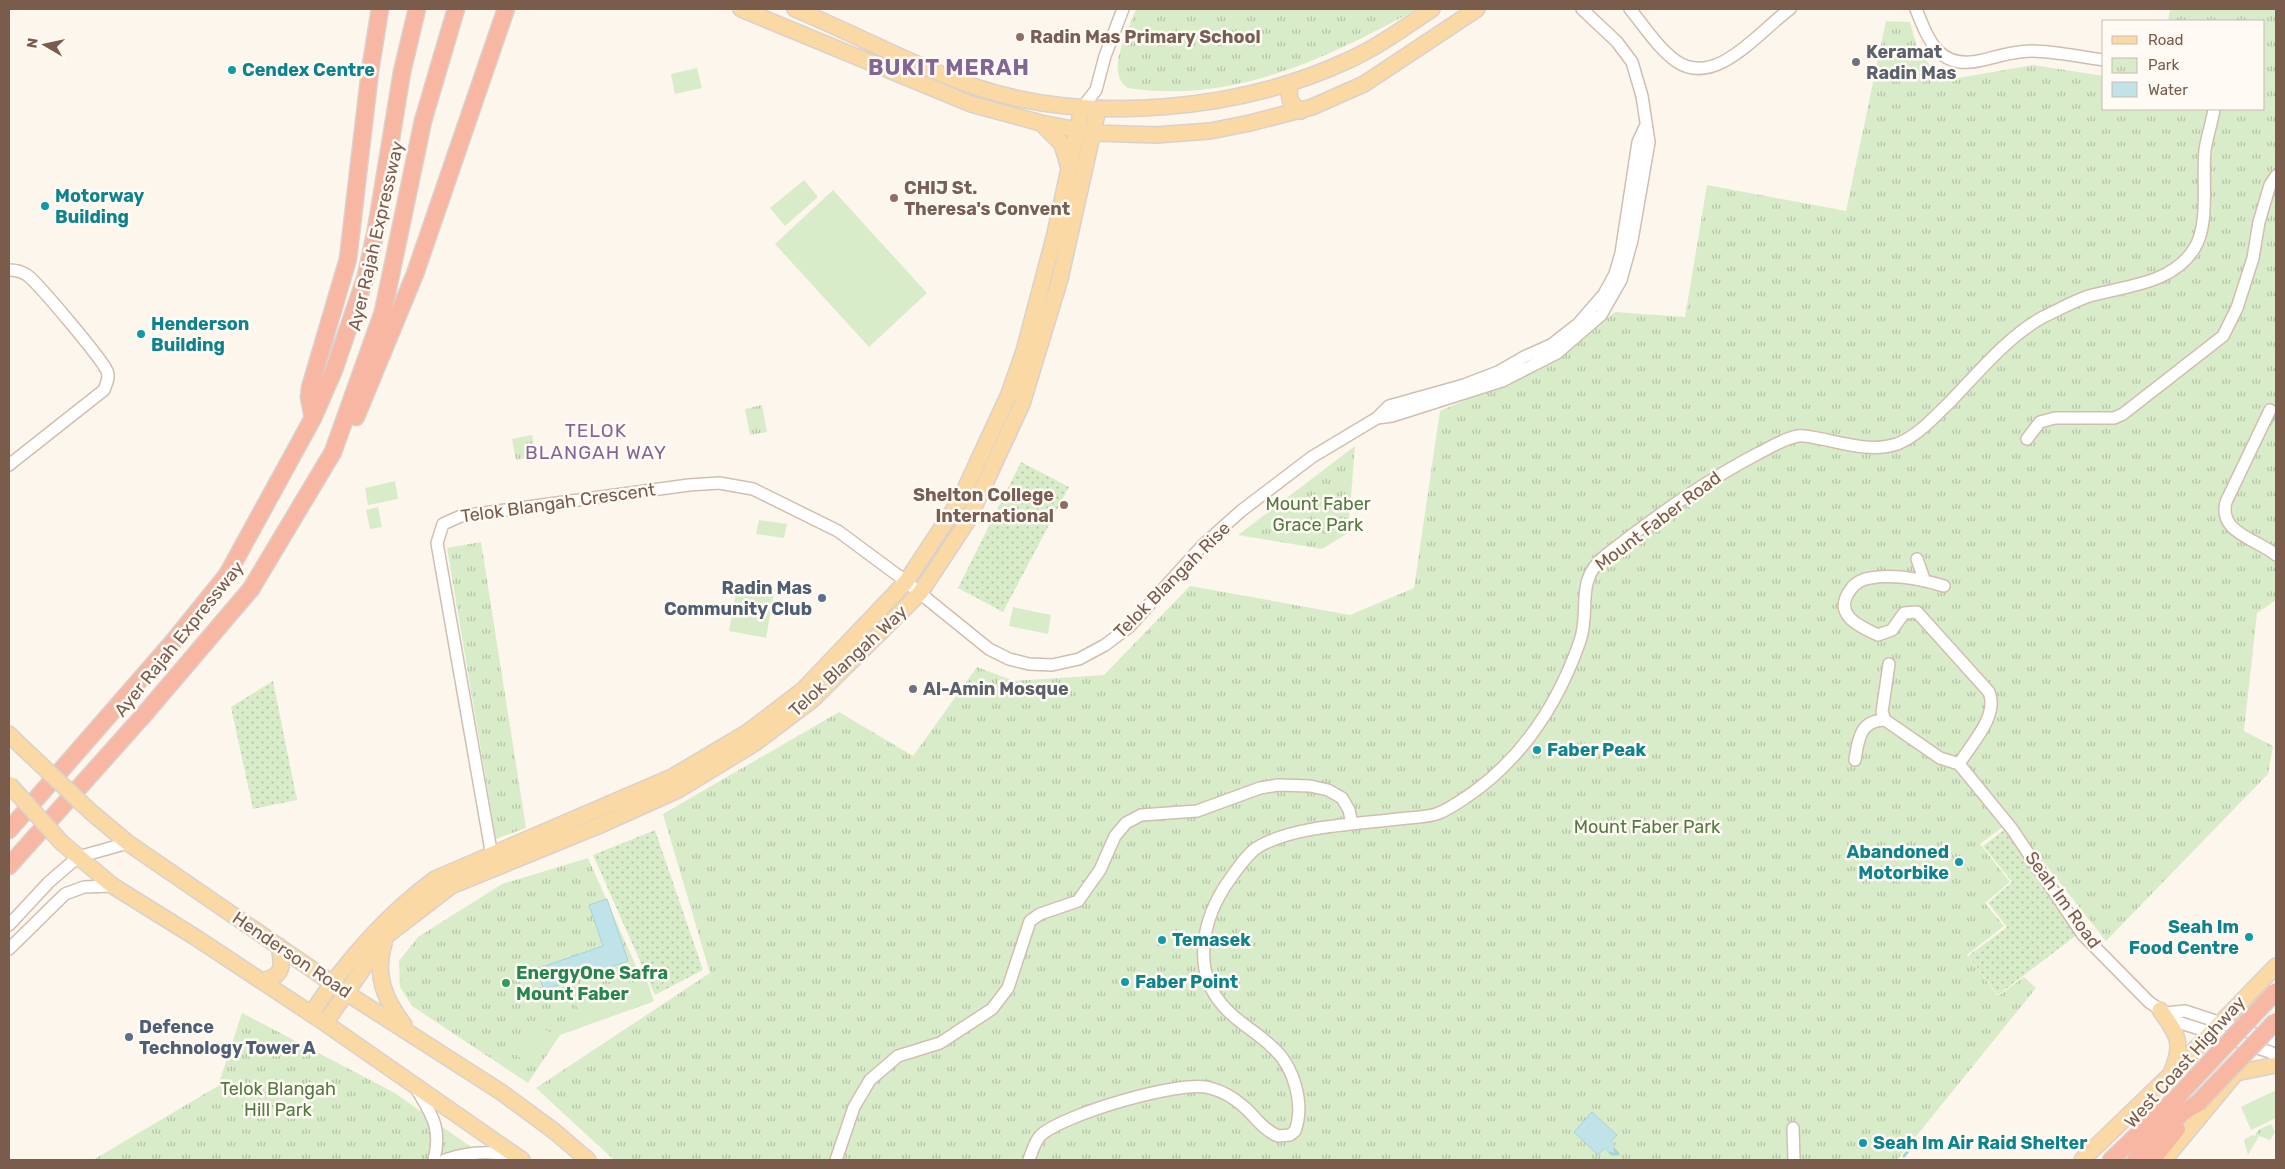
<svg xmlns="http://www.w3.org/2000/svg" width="2285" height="1169" font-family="Rubik,sans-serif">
	<defs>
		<pattern id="grass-dots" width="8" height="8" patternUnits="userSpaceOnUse" patternTransform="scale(1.25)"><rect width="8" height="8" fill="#d8ecc9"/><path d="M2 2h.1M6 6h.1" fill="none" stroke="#b4c2a5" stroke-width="1.8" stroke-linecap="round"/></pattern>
		<pattern id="park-tufts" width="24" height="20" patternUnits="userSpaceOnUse" patternTransform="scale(1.25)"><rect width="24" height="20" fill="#d8ecc9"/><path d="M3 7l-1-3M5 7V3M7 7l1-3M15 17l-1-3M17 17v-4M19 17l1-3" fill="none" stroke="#b4c2a5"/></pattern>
	</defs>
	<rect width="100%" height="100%" fill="#fdf6ec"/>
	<path fill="url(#grass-dots)" d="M1021,462L1069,487L1003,612L958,588Z
		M273,681L297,800L253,809L231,707Z
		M2005,829L2082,931L1998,995L1968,956L2007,927L1988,903L2012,882L1983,846Z
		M655,830L703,970L655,995L593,855Z"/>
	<path fill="url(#park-tufts)" d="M1136,9H1411L1414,11C1324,59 1233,104 1128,88C1104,74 1129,28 1136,9Z
		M2170,9H2276V600L2257,613L2244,731L2273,746L2268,774L2106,941L2011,821L1980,844L2010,882L1985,903L2004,926L1967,955L1998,996L2024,977L2036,988L1897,1160H614L536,1088L710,973L663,814L839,712L913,756L977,667L1014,681L1104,675L1190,586L1350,615L1414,588L1440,411L1544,366L1615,312L1685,317L1707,185L1846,211L1886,21L1910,22L1917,47L1941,81L2033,65L2104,76V109H2264V21H2168Z
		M762,405L767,432L750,435L745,409Z
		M532,435L536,456L516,460L512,439Z
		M1355,446L1348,533L1322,549L1238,535Z
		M481,542L526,828L496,839L447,548Z
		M588,858L652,1002L560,1035L528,1083L412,1006L400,987L399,961L418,937L502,884Z
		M242,1013L395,1093L489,1160H93L218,1086Z
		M2271,1124L2275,1132L2270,1140L2259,1136L2248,1155L2244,1140L2252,1135L2255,1136L2258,1130Z"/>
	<path fill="#d8ecc9" d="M697,68L702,88L675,94L671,74Z
		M804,180L818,197L785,226L770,208Z
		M833,190L927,293L869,347L775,244Z
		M395,481L398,499L368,505L365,488Z
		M378,507L382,527L370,529L366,510Z
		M759,520L787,524L784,538L756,534Z
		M738,582L775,588L766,638L729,631Z
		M1013,607L1051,615L1048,634L1009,626Z
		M646,978L654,1001L584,1026L575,1003Z
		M530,1020L551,1033L532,1065L511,1052Z
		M2276,1090V1118L2251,1130L2241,1107Z"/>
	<path fill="#bfe3e8" stroke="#a5d3da" d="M607,899L628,961L544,990L536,969L603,946L589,905Z
		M1592,1112L1617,1135L1598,1155L1574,1132Z"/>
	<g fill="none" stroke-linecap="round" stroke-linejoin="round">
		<path stroke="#a5d3da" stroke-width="3" d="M2270,425L2276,410
			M1611,1146L1618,1154H1612L1607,1149Z
			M1904,1156L1909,1150"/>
		<path stroke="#bfe3e8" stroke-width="10" d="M1609,1146V1147"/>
		<defs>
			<path id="minor" d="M1630,9C1644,26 1658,48 1676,61C1716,89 1760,30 1790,9
				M1916,9C1929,42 1940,71 1983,60C1999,56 2015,51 2031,51C2055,51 2080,57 2104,60
				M1082,108L1096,90L1105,56L1123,9
				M9,270C16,270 21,271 27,275C39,284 101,358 107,371C110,378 106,384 104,390L9,465
				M2270,410L2226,502C2218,533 2257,539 2276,555
				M1377,418L1392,416L1502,381L1557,353L1601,315L1621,280L1632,240L1649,142L1642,96L1632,62L1617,42L1582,9
				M2027,439L2040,422L2055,418H2114L2123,414L2223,336L2237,308L2253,258L2259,222L2270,185L2276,176
				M1917,559L1924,579
				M1944,586C1921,579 1894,574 1870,578C1863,579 1855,583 1851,589C1832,614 1858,626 1878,635L1892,630L1904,613L1917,612L1989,692C1999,716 1971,744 1959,764
				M1885,720L1882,712L1889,664
				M1855,760C1858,740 1860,720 1885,720L1940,758L1959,764L2012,829L2083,935L2149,1002L2178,1022L2270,1052L2276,1056
				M493,862L437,543L443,524L461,516L689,485L719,483L753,489L838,531L900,577L989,649L1009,659L1029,664L1052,665L1079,659L1105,645L1129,627L1203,545L1241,511L1312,457L1377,418L1389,406L1464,385L1498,372L1524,357L1551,345L1578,324L1604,294L1615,274L1621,253L1638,142L1646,125
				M9,925L49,882L78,857L128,843
				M9,949L65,894L84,887L113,886
				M2166,1013L2185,1011L2276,1041
				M416,1088C432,1115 442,1128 434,1160
				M1793,1128L1794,1160
				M445,1160C467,1152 491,1151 513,1156
				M836,1160L854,1107L870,1080L898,1056L940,1043L992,1009L1008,988L1030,921L1040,914L1078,901L1100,870L1115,836L1126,823L1141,815L1197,811L1260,788L1278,785L1310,786L1328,790L1342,798L1349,810L1352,824
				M1029,1160C1032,1152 1034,1143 1040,1136C1061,1115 1182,1079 1210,1088C1222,1091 1234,1098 1243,1106C1255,1116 1263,1130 1278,1136L1290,1135L1295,1131C1305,1104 1294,1066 1272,1047C1258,1033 1240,1024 1226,1009C1190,972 1202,918 1230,879C1238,868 1247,854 1258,847C1293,826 1357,824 1398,819C1411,817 1427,818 1439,813C1449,809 1459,802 1468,796C1523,758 1558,704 1580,641C1591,610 1574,581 1605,556C1653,518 1705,481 1759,453C1771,447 1785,438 1798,436C1805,435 1815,438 1822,439C1846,444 1873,452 1897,444C1918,436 1934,417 1950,402C1978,373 2007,337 2043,317C2058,310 2074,301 2089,296C2125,286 2172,284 2194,249C2210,225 2202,179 2205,150C2207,136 2212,123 2214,109"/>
			<path id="major" d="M741,9L971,104L1041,123L1094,133L1156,135L1210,131L1250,123L1312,107L1364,84L1477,9
				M795,9C857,35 916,67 979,88C1092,125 1242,110 1349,60C1378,47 1405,27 1432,9
				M1290,84C1288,97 1289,104 1301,111
				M1041,123L1062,144L1068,165
				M9,734L21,746
				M91,812L128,843L345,992L501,1092L554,1131L588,1160
				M61,842L113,886L195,937L325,1023L522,1160
				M384,943C374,975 385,1000 404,1025
				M261,981C284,976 283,967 279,946
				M2160,1010C2177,1034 2184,1042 2172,1071
				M311,1014C345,962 385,916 435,879L672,777L748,732L803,690L906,582L960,500L1009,394L1024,351L1055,234L1082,108
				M325,1023L386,936L451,886L598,826L678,790L755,743L812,700L920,593L968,520L1022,404L1060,279L1098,109
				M2236,1073L2276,1065
				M2082,1160L2169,1076L2276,966
				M2164,1160L2236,1073"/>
			<path id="highway" d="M356,417L415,274L506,9
				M313,418L309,397L310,388L348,259L370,71L380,9
				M9,830L172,643L227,575L313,418L334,370L366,276L376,230L402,72L417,9
				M9,866L142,717L251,589L333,452L383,312L423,121L456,9
				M2111,1160L2178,1096
				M2135,1160C2154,1139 2171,1117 2197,1104
				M2152,1160L2177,1129"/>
		</defs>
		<use href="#minor" stroke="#d1beb0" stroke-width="14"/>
		<use href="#major" stroke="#dad1cd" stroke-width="18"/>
		<use href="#highway" stroke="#dad1cd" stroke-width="19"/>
		<use href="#minor" stroke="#fff" stroke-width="11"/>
		<use href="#major" stroke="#fbd9a5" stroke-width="15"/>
		<use href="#highway" stroke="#f7b7a3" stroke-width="16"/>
		<defs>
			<path id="major-bridge" d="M21,746L91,812
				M9,784L61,842"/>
			<path id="highway-bridge" d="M2178,1096L2276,991
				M2197,1104L2276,1021"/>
		</defs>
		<use href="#major-bridge" stroke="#dad1cd" stroke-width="18" stroke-linecap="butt"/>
		<use href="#highway-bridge" stroke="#dad1cd" stroke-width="19" stroke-linecap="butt"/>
		<use href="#major-bridge" stroke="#fbd9a5" stroke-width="15"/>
		<use href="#highway-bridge" stroke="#f7b7a3" stroke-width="16"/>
	</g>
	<g fill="#8d6e63" stroke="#fffaf3" stroke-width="2">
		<circle cx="1020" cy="37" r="5"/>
		<circle cx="894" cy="198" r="5"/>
		<circle cx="1064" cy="505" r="5"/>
	</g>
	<g fill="#6b7280" stroke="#fffaf3" stroke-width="2">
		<circle cx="1856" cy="62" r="5"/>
		<circle cx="913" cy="689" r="5"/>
	</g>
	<g fill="#0f9aa8" stroke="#fffaf3" stroke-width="2">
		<circle cx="232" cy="70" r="5"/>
		<circle cx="45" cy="206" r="5"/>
		<circle cx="141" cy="334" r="5"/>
		<circle cx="1537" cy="750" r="5"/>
		<circle cx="1959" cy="862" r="5"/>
		<circle cx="2249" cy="937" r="5"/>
		<circle cx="1162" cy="940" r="5"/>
		<circle cx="1125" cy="982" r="5"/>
		<circle cx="1863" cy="1143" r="5"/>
	</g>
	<g fill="#5c6f8a" stroke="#fffaf3" stroke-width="2">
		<circle cx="822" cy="598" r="5"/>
		<circle cx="129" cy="1037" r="5"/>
	</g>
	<circle fill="#2e9e5b" stroke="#fffaf3" stroke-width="2" cx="506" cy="983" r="5"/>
	<g text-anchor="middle" stroke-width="5" stroke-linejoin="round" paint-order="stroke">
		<g font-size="18" font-weight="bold" fill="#785e54" stroke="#fffaf3" text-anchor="start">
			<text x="1030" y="43">Radin Mas Primary School</text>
			<text x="904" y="194">CHIJ St.<tspan x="904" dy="21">Theresa's Convent</tspan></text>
			<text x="1054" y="501" text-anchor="end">Shelton College<tspan x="1054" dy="21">International</tspan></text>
		</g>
		<g font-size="18" font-weight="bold" fill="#5b616d" stroke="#fffaf3" text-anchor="start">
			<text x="1866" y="58">Keramat<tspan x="1866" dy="21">Radin Mas</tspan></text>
			<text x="923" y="695">Al-Amin Mosque</text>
		</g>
		<g font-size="18" font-weight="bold" fill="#0d838f" stroke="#fffaf3" text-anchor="start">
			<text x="242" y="76">Cendex Centre</text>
			<text x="55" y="202">Motorway<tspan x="55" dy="21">Building</tspan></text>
			<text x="151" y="330">Henderson<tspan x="151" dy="21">Building</tspan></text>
			<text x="1547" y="756">Faber Peak</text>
			<text x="1949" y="858" text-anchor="end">Abandoned<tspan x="1949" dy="21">Motorbike</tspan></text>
			<text x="2239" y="933" text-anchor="end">Seah Im<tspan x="2239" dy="21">Food Centre</tspan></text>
			<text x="1172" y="946">Temasek</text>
			<text x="1135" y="988">Faber Point</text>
			<text x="1873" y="1149">Seah Im Air Raid Shelter</text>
		</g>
		<g font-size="18" fill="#7a5c4d" stroke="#fffaf3">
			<text transform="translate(376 236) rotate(-77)" y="6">Ayer Rajah Expressway</text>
			<text transform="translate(558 503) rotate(-8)" y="6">Telok Blangah Crescent</text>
			<text transform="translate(1658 521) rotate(-37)" y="6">Mount Faber Road</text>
			<text transform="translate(1172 580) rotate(-45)" y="6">Telok Blangah Rise</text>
			<text transform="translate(179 639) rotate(-51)" y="6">Ayer Rajah Expressway</text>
			<text transform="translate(848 661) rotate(-43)" y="6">Telok Blangah Way</text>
			<text transform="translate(2063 900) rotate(54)" y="6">Seah Im Road</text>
			<text transform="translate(292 955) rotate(34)" y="6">Henderson Road</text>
			<text transform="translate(2185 1062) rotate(-48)" y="6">West Coast Highway</text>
		</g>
		<g font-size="18" fill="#537a41" stroke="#fffaf3">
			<text x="1318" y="510">Mount Faber<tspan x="1318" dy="21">Grace Park</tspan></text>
			<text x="1647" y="833">Mount Faber Park</text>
			<text x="278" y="1095">Telok Blangah<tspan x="278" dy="21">Hill Park</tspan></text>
		</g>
		<g font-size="18" font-weight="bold" fill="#4e5e75" stroke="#fffaf3" text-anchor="end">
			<text x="812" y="594">Radin Mas<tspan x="812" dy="21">Community Club</tspan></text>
			<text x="139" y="1033" text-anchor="start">Defence<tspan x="139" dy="21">Technology Tower A</tspan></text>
		</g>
		<g font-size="18" font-weight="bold" fill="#27864d" stroke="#fffaf3" text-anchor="start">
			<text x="516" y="979">EnergyOne Safra<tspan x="516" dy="21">Mount Faber</tspan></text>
		</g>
		<g font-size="19" letter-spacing="1" fill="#846695" stroke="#fffaf3">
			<text x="596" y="437">TELOK<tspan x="596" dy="22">BLANGAH WAY</tspan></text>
		</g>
		<g font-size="22" font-weight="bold" letter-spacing="1" fill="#846695" stroke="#fffaf3">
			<text x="949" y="75">BUKIT MERAH</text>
		</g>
	</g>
	<rect width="2285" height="1169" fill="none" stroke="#7a5c4d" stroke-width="20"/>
	<rect x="2102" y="20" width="162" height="90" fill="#fffaf3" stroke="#cabbb1"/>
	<rect x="2112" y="36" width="25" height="8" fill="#fbd9a5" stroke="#cabbb1"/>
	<text x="2148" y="45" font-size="15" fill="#7a5c4d">Road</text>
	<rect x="2112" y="58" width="25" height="15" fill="url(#park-tufts)" stroke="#cabbb1"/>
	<text x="2148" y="70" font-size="15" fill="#7a5c4d">Park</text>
	<rect x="2112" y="82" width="25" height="15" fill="#bfe3e8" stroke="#cabbb1"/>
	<text x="2148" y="95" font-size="15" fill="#7a5c4d">Water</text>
	<g transform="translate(45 45) rotate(279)" stroke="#fffaf3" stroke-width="4" paint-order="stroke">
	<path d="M0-4L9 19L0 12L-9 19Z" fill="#7a5c4d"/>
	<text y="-8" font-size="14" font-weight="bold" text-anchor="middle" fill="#7a5c4d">N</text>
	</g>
</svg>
